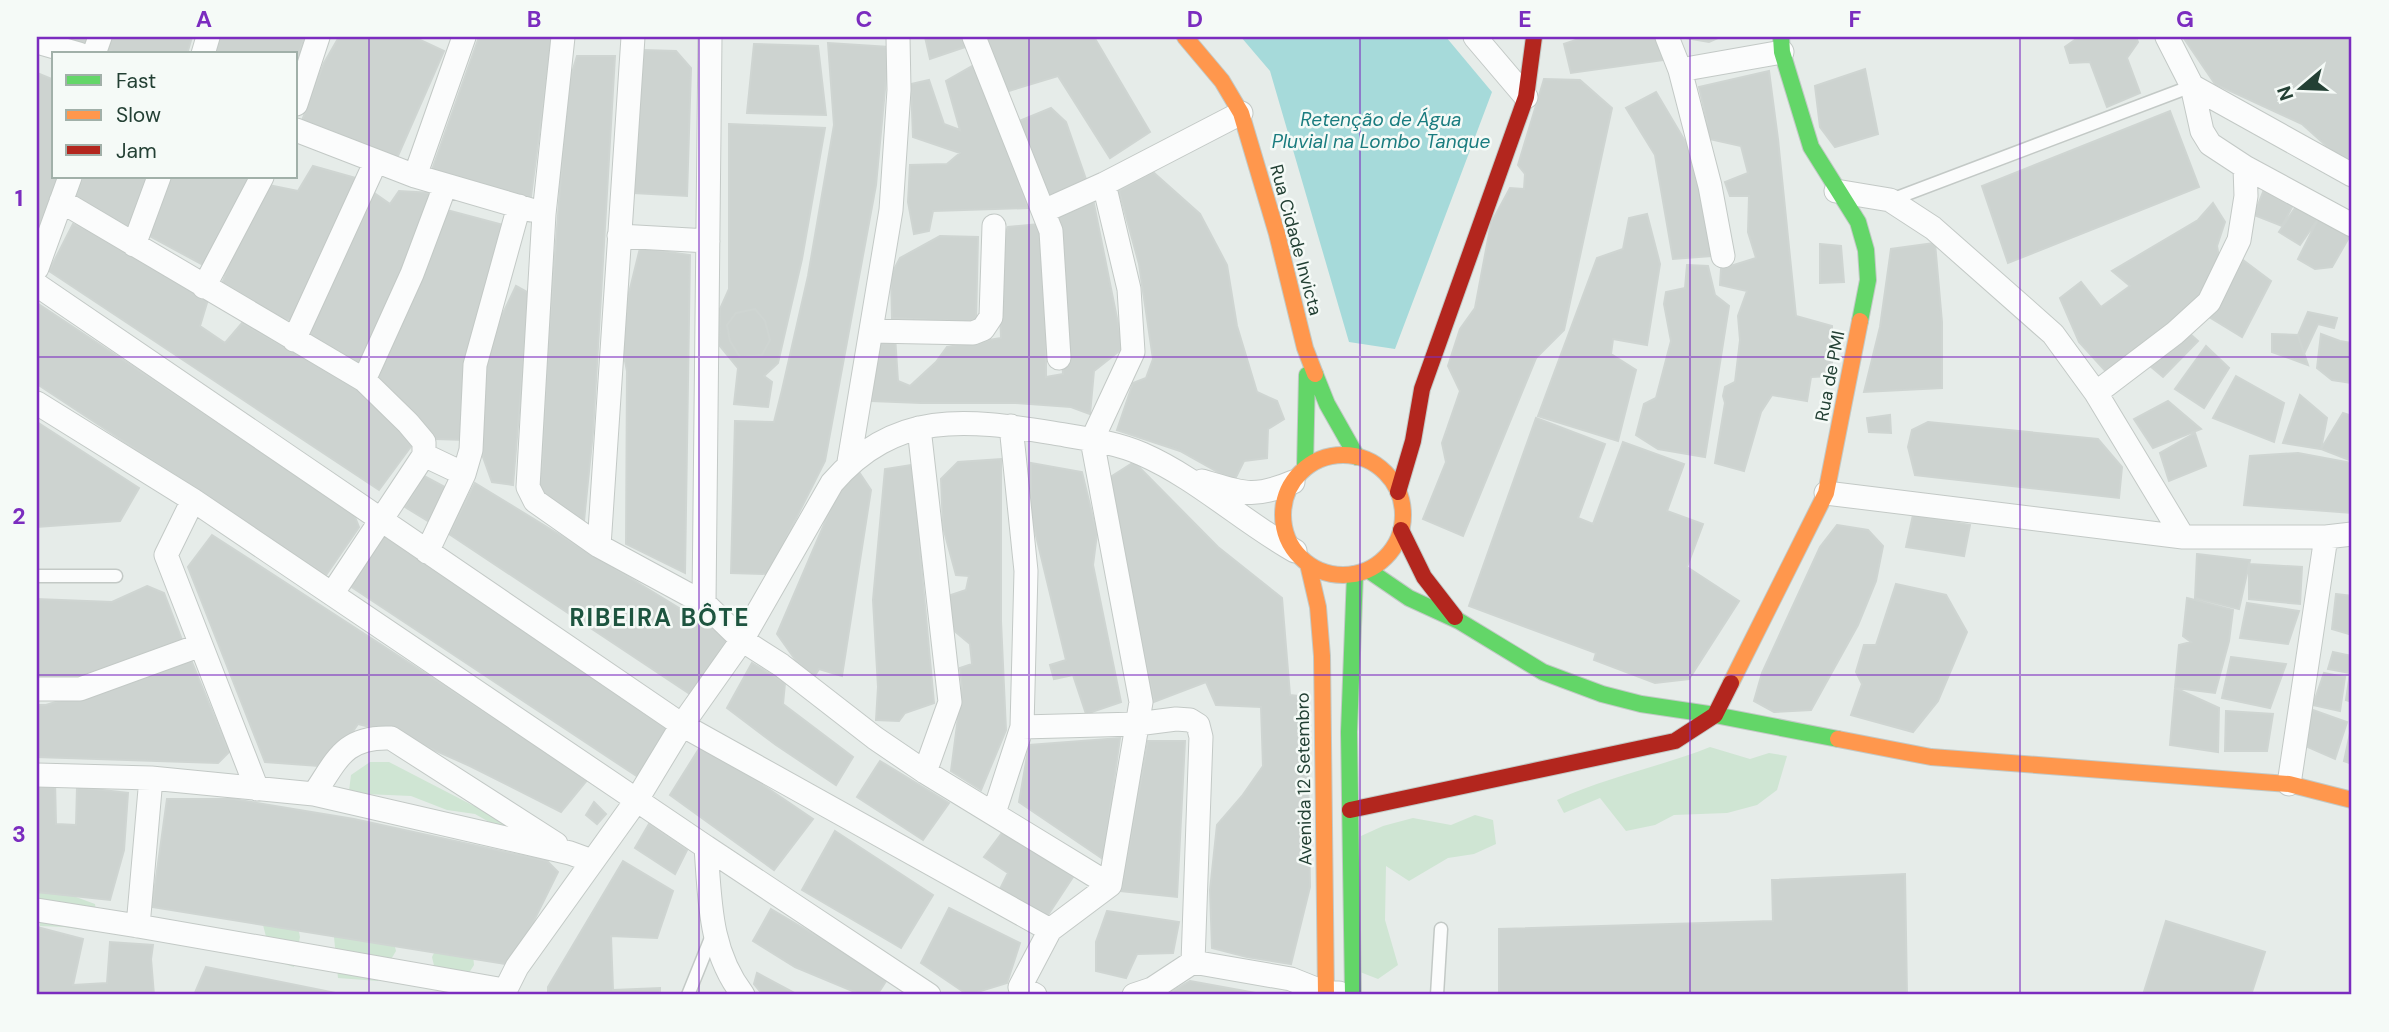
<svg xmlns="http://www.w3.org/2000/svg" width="2389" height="1032" font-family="'DM Sans',sans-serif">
	<rect width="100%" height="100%" fill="#e6ece9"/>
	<path fill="#cfe5d3" d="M1710,747L1750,759L1769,753L1787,756L1777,790L1757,805L1727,813L1674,815L1655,825L1626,831L1600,798L1564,813L1557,800C1606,777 1660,767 1710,747Z
		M370,762H389L474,806L495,802L512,805L505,831L475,814L447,810L411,796L365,794L349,791L351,775Z
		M1475,815L1493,820L1496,844L1474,854L1448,858L1409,881L1386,866L1385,920L1398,965L1378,979L1360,972L1361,836L1383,826L1413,818L1451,825Z
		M39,889L65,893L95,904L99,932L64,927L40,926Z
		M369,918L391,930L396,951L378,981L338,978L334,937Z
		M278,919L297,922L300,937L294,967L272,960L263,925Z
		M440,941L472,944L474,965L456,993L440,991L432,957Z"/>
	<path fill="#a6dada" d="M1241,37H1446L1492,92L1395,349L1349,342L1270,71Z"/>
	<path fill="#cdd3d0" stroke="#cfd5d2" stroke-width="2" d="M60,37H91L88,47Z
		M105,37H192L187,54H118L101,47Z
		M219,37H304L296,63V54H213Z
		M339,37H414L444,51L397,158L300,126L324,63Z
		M479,37H552L530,204L432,170Z
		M925,37H962L965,47L930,59Z
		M983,37H1094L1150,132L1110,158L1058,76L999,94Z
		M1579,37H1658L1664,60L1571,73L1564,44L1579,39Z
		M1680,37H1720L1709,42Z
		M2079,37H2136L2138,42L2127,58L2140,93L2107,107L2090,62L2070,63L2065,47Z
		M2183,37H2352V161L2332,151L2302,124L2215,84Z
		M828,43L889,47L876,185L825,461L768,574L731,573L735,421L774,422L782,390L808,276L834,125Z
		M754,44L818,46L826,115L747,113Z
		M643,50L676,51L691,68L687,196L634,193Z
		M577,56H615L593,432L584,521L537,488L542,466L548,345L568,86Z
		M974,65L1028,208L933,211L929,231L914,234L908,202L910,165L947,164L960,153L913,137L911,84L929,80L944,124L960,130L946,81Z
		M1865,69L1878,134L1835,147L1820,127L1815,86Z
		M1769,71L1778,139L1796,316L1832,326V376L1811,377L1807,401L1772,395L1761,412L1744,471L1715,463L1725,403L1723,396L1725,387L1735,382L1740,340L1738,316L1747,291L1720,285L1721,269L1756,258L1748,232L1749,196H1730L1725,182L1748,173L1741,146L1705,138L1707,122L1699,87Z
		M37,73L54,80V177H60L37,237Z
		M1544,79L1580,80L1612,108L1564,330L1536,358L1463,536L1423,519L1446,462L1442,443L1460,391L1448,366L1460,329L1475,308L1491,223L1510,188L1524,189L1525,174L1518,165Z
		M1656,92L1692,153L1708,202L1711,256L1673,259L1655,155L1626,108Z
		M1051,108L1066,122L1088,185L1045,203L1017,122Z
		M2170,111L2199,187L2008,263L1982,186Z
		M729,124L825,128L802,259L778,363L764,376L772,382L768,407L734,404L738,368L719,345L720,309L729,289Z
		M313,166L359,179L294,321L250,310L221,287L249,207L269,185L298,191Z
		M1153,172L1200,214L1227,265L1237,326L1257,392L1277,401L1284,419L1268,429L1267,458L1244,461L1234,481L1180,451L1117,430L1133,383L1146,378L1153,359L1139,264L1119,191Z
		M83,177H154L135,231L73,202Z
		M167,177H251L203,265L146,234Z
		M2265,187L2292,207L2282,226L2254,215Z
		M370,190L390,204L399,191L432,193L375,347L358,370L310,347L311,319Z
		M1093,199L1123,348L1094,371L1090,414L1071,407L1016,403H921L872,401L877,339L895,336L898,381L910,386L936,362L947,347L1001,338L998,254L1008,227L1039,224L1046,299V377L1063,374L1054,215Z
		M2213,203L2225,222L2217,246L2220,263L2207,297L2111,377L2079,342L2060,298L2081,282L2101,307L2130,286L2112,271L2198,220Z
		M2297,205L2318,219L2300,245L2279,232Z
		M443,209L507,226L466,440L435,439L375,386Z
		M1647,214L1660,264L1647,345L1613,339L1611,354L1636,370L1618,441L1538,416L1597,258L1623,249L1629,218Z
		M2318,219L2351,234L2332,267L2315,269L2298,259Z
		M73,224L128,246L210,293L200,326L225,343L242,323L382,402L412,445L379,490L49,271Z
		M940,236L978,237L976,322L892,318L891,275L900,258Z
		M1935,243L1942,322V388L1864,392L1880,327L1891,249Z
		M1820,244L1841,246L1844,282L1820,283Z
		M640,248L690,255L685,573L626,544L627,371L623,351L628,297Z
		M2243,260L2271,281L2242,337L2209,317Z
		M1687,265L1708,266L1715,295L1729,306L1705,457L1658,449L1636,435L1644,404L1656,398L1671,341L1664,304L1666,292L1685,288Z
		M516,286L529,293L513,485L492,482L483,457L478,366Z
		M37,303L353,512L359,527L326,575L37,384Z
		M755,309L765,321L770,340L762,355L740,357L730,341L727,325L736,313Z
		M2308,312L2337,318L2334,328L2318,324L2304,354L2298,335Z
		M2188,332L2198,341L2163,377L2150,366Z
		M2272,334L2298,335L2308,365L2272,352Z
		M2321,334L2340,341L2352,343V383L2332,380L2317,368Z
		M2206,346L2229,368L2204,408L2175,389Z
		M2236,376L2284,403L2274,442L2213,418Z
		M2300,395L2327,418L2321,449L2283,443Z
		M2168,401L2201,429L2153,448L2134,419Z
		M2343,413L2352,416V461L2321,449Z
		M1890,415L1891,433L1869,432L1867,418Z
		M1536,418L1605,444L1578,518L1593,524L1623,442L1684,464L1667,511L1703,524L1687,567L1739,601L1689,679L1655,683L1594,660L1596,653L1469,606Z
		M37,422L139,488L120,521L37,527Z
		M1928,422L2098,439L2122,467L2119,498L1915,475L1908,447L1912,430Z
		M2195,433L2206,466L2169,481L2160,453Z
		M2298,453L2352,463V513L2244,505L2250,456Z
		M1001,459V621L1006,730L981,790L951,771L962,687L960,668L972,664L970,644L952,629L948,596L966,590L969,576L956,575L943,527L941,479L958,462Z
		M1134,462L1218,547L1282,598L1290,695L1307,697L1310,887L1291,964L1247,957L1212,948L1210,890L1217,825L1242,796L1263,766L1261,707L1216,705L1206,682L1154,702L1109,478Z
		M1031,463L1082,472L1097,534L1093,565L1121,702L1086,714L1073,675L1054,679L1050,665L1066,660L1031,515Z
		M912,465L934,703L905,713L899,721L876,720L878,687L873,600L885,469Z
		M859,472L871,490L842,676L819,669L814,677L797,662L777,634L841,485Z
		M424,476L452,491L433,524L405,507Z
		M475,483L728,638L693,696L449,534Z
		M1913,515L1970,525L1964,556L1906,547Z
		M1837,525L1868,530L1883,546L1876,581L1858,625L1811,710L1774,712L1754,701L1762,673L1820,547Z
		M212,535L588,779L561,812L470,766L398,734L358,724L340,750L319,766L265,762L188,567Z
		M390,536L674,727L638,777L347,584L377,537Z
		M2197,554L2250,560L2239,609L2195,598Z
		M2249,564L2302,567L2300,604L2249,599Z
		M1896,584L1946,595L1967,632L1938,701L1913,732L1851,715L1862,684L1856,672L1864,645H1876Z
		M147,586L164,593L184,645L78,677H37V599L112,602Z
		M2336,594L2352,596V635L2332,629Z
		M2187,598L2233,610L2229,641L2215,693L2175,688L2179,645L2191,642L2183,636Z
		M2247,603L2299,611L2288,644L2240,638Z
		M2333,652L2352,656V702L2346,700L2350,673L2328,669Z
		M2231,657L2286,664L2270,708L2222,698Z
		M191,660L229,752L218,763L37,757V705H46Z
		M752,663L785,683L783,704L853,757L836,785L776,745L727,708Z
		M2324,673L2345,677L2340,711L2313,705Z
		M2175,688L2219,708L2218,752L2170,745Z
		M2310,709L2347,722L2335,759L2303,745Z
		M2226,711L2273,714L2267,751H2225Z
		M2352,724V764L2344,761Z
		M1120,738L1103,859L1019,802L1029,745Z
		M1148,741H1185L1177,897L1121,891Z
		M702,744L813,819L774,870L670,795Z
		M880,761L949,803L923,840L857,797Z
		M55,781L56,824L76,825L77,787L128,793L124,850L110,900L37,892V783Z
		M167,799H233L354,819L547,861L558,872L512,965L152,907Z
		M594,802L606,814L597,824L586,815Z
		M649,824L687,850L675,874L635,848Z
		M1005,829L1073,877L1048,915L1000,889L1008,873L984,857Z
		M835,831L933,895L901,948L802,890Z
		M623,861L673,891L657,938L611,936L613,990L660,988V995H548V987Z
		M1905,874L1907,995H1499V929L1773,921L1772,880Z
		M949,908L1020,943L1007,983L968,995L921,963Z
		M771,909L888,978L877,995H862L795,967L753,941Z
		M1107,911L1179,922L1173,953L1137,954L1126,978L1096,971V942Z
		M2166,921L2265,952L2251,995H2143Z
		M37,927L83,939L73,985L107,983L110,942L153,945L151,959L154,995H37Z
		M206,967L336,993V995H194Z
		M757,973L798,995H763L754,984Z
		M1190,981L1261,994L1262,995H1166Z"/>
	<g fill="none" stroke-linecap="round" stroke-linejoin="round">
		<defs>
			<path id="lane" d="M1891,200L2192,86
				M37,576H116
				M688,995L713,933
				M1437,995L1441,929"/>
			<path id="street" d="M563,37L544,214L528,487L535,501L599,546L704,603L742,640L781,665L875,738L925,772L1110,885
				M974,37L1051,231L1059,358
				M1475,37L1526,97
				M1667,37L1680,70L1710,186L1723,256
				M2167,37L2192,86L2352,175
				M37,42L79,54
				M94,54L100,37
				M203,54L208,37
				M1680,70L1782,52
				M2192,86L2202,131L2210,144L2245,167L2352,225
				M296,104L318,37
				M296,130L415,176L531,210
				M415,176L464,37
				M1836,191L1890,200L1933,228L2053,334L2096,393L2183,537H2326L2352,534
				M61,201L364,380L408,423L424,442V455L332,594
				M1044,211L1104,184
				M619,236L708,241
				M134,245L159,177
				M37,268L70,177
				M37,285L682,725L1050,930
				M204,287L262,177
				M871,331L973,333L983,329L991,317L994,226
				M294,340L376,161
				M364,380L412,274L445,186
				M2096,393L2175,333L2209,302L2239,240L2246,196L2245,167
				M37,403L193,500L706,847C710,900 709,951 743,995
				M919,428L950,702L925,772
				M424,455L464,474
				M849,462L891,210L899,90L898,37
				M1202,481C1242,493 1253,499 1293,482
				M1826,493L2183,537
				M193,500L166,555L257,789
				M599,546L633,37
				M427,552L464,474L471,450L475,365L519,206
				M704,603L710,37
				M37,689H80L201,645
				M1022,727L1137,724L1176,719L1190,720L1198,725L1201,737L1193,962
				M37,775L151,778L314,794L570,853L592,861
				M2289,784L2326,537
				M314,794C337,760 344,736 391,738L556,844
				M994,813L1022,727L1026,571L1011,426
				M706,847L929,995
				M37,910L138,926L504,990
				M138,926L151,778
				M503,995L517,967L636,801L682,725L742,640L832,483C895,410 966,419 1053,433C1082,438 1115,442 1142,454C1197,478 1243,522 1295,551
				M1035,995L1020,987L1050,930L1110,885L1141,702L1092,440L1133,352L1129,289L1104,184L1241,113
				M1134,995L1152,989L1193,962L1291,979L1326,993H1339"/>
			<path id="fast" d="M1781,37L1782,52L1811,147L1858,222L1866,250L1868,280L1860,321
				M1315,374L1327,404L1357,457
				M1305,468L1307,375
				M1368,570L1409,598L1459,621L1543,672L1602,694L1641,704L1715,715L1838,739
				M1353,995L1349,732L1355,574"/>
			<path id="slow" d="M1185,37L1222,81L1241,113L1277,234L1305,348L1315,374
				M1283 515a60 60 0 1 1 120 0a60 60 0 1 1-120 0Z
				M1308,564L1318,607L1322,656L1326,995
				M1731,683L1826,493L1860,321
				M1838,739L1931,757L2289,784L2352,800"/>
			<path id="jam" d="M1398,492L1413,441L1422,389L1526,97L1534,37
				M1401,530L1424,577L1455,617
				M1350,810L1675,741L1715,715L1731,683"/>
		</defs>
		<use href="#lane" stroke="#c3c9c6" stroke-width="15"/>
		<use href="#street" stroke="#c3c9c6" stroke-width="25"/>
		<use href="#fast" stroke="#c2c9c6" stroke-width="18"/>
		<use href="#slow" stroke="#c2c9c6" stroke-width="18"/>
		<use href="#jam" stroke="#c2c9c6" stroke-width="18"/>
		<use href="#lane" stroke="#fbfcfc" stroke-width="12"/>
		<use href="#street" stroke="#fbfcfc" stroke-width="23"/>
		<use href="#fast" stroke="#63d668" stroke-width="16"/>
		<use href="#slow" stroke="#ff974d" stroke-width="16"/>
		<use href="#jam" stroke="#b3261e" stroke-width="16"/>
	</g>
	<path fill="none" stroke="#7b2cbf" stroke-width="2" stroke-opacity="0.55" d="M369,37V995M699,37V995M1029,37V995M1360,37V995M1690,37V995M2020,37V995M37,357H2352M37,675H2352"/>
	<g text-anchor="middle" stroke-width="5" stroke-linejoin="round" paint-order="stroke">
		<g font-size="18" fill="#234034" stroke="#f5faf7">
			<text transform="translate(1296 240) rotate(75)" y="6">Rua Cidade Invicta</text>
			<text transform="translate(1830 376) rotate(-79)" y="6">Rua de PMI</text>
			<text transform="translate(1304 779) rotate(-91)" y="6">Avenida 12 Setembro</text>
		</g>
		<g font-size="19" font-style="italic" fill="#1a7c7f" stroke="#f5faf7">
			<text x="1381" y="126">Retenção de Água<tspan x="1381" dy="22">Pluvial na Lombo Tanque</tspan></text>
		</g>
		<g font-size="24" font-weight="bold" letter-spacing="2" fill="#1d543f" stroke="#f5faf7">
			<text x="660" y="626">RIBEIRA BÔTE</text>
		</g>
	</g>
	<rect width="2389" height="1032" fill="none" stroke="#f5faf7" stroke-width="77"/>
	<rect x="52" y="52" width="245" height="126" fill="#f5faf7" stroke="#a1b0a9" stroke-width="2"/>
	<rect x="66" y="75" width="35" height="10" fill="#63d668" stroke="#a1b0a9" stroke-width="2"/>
	<text x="116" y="88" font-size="21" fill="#234034">Fast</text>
	<rect x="66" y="110" width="35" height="10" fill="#ff974d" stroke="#a1b0a9" stroke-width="2"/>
	<text x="116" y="122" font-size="21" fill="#234034">Slow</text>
	<rect x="66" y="145" width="35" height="10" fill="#b3261e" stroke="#a1b0a9" stroke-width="2"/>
	<text x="116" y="158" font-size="21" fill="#234034">Jam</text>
	<g transform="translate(2301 88) rotate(251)" stroke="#f5faf7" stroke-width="5" paint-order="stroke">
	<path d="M0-5L12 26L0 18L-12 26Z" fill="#234034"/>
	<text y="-10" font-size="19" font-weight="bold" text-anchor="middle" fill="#234034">N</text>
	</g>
	<rect x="38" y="38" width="2312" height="955" fill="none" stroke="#7b2cbf" stroke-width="2.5"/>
	<g font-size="23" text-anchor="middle" font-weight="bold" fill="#7b2cbf">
		<text x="204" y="27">A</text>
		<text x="534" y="27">B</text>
		<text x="864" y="27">C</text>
		<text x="1195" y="27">D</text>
		<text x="1525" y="27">E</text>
		<text x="1855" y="27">F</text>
		<text x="2185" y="27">G</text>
		<text x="19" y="206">1</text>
		<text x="19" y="524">2</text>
		<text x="19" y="842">3</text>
	</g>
</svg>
